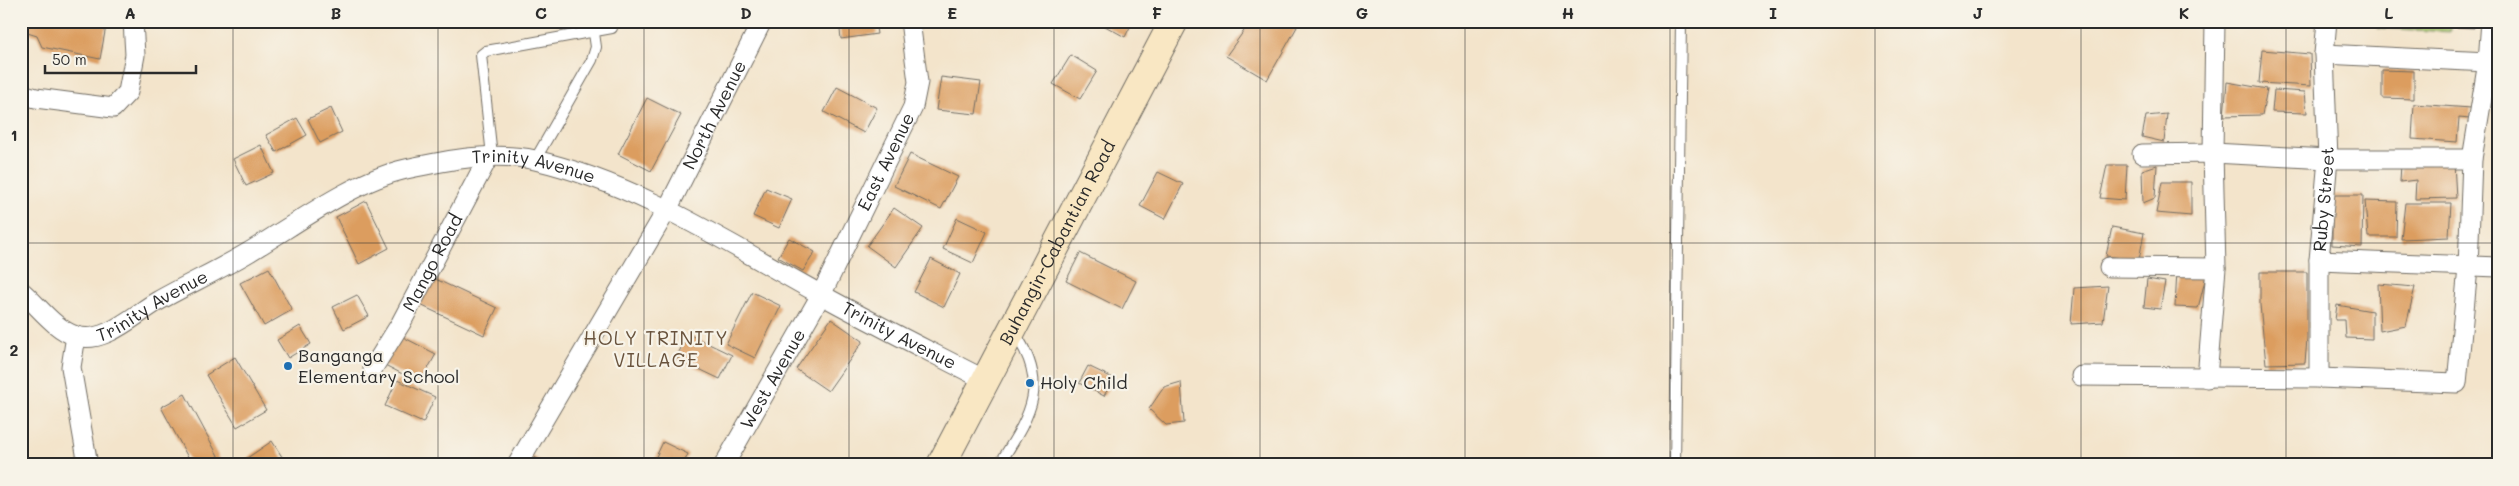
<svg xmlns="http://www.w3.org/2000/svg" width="2519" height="486" font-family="Mali,sans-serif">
	<rect width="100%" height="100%" fill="#f7f3e8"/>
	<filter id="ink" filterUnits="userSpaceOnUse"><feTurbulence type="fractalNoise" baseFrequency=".02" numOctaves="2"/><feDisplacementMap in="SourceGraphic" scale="10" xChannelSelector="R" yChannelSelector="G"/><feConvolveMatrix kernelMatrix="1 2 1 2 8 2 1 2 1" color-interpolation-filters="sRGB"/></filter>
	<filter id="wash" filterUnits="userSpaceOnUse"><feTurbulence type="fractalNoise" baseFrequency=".0096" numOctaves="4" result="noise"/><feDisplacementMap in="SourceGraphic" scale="20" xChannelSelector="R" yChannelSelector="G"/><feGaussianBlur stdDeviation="1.12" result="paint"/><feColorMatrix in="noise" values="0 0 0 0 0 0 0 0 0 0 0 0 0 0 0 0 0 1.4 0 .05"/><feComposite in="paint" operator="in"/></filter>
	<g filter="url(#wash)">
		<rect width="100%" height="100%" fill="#f3e4cb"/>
		<path fill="#a3c36b" stroke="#67774b" d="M2378,21H2450V32L2377,28Z"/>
		<g id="blocks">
			<path fill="#dc9d5e" d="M21,21H107L100,59L42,47L37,36L21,31Z
				M839,21H875L877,34L841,39Z
				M927,21H974V23L927,26Z
				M1096,21H1133L1125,37Z
				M1234,21H1287L1297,27L1267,80L1226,56L1246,28Z
				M2453,21H2475L2474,28L2453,27Z
				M2262,50L2310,54L2311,86L2259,83Z
				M1071,55L1097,71L1080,99L1053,84Z
				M2382,70L2414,71V99L2382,98Z
				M941,77L981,82L976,114L936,110Z
				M2227,82L2267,89L2262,115L2224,116Z
				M837,87L877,108L864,133L824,112Z
				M2274,90L2305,92L2307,113L2272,112Z
				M647,98L681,115L651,171L618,154Z
				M2414,104L2471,108L2470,119L2459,118L2457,142L2412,139Z
				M331,108L342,132L320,143L308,119Z
				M2167,114L2164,142L2142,137L2146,116Z
				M297,118L307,135L276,152L266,135Z
				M261,145L274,173L246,186L233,159Z
				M910,154L958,177L941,209L894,186Z
				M2401,163H2454L2456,198L2415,199L2416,180L2400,182Z
				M2107,165H2127L2125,200L2100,198Z
				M2157,165L2155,198L2143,203L2142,170Z
				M1158,172L1183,184L1165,219L1140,206Z
				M2162,182H2191V216L2156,213Z
				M766,188L792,199L779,228L753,216Z
				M2332,195H2363L2362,247L2332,245Z
				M366,201L389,248L359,264L336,217Z
				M2365,201L2397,202L2396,237H2368Z
				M2405,203H2451L2449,237L2401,239Z
				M894,208L923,228L896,267L867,246Z
				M957,218L987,232L973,263L943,249Z
				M2112,227L2144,233L2139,260L2106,256Z
				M789,238L815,252L803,271L778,257Z
				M1080,253L1136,281L1122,309L1066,281Z
				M931,259L960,274L944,307L914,292Z
				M269,268L292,310L264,326L240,283Z
				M2177,271L2206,276L2198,308L2175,307Z
				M2260,272H2307V339L2305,363L2266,364L2260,305Z
				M427,275L497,308L484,335L414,302Z
				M2147,279L2165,282L2160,309L2144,307Z
				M2378,284L2415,287L2406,326L2380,331Z
				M2108,286L2103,322L2071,324L2074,288Z
				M752,292L781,306L755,358L726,344Z
				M357,295L369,316L344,329L333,307Z
				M2337,305L2372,311V339L2346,338L2345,320H2335Z
				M831,319L863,341L828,391L796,369Z
				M300,326L311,344L288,358L277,340Z
				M688,334L732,355L720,379L676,358Z
				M399,335L436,354L420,383L383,364Z
				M235,357L266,410L237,427L206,375Z
				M1088,366L1113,378L1104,396L1079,383Z
				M397,380L435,397L423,423L385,406Z
				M1181,382L1184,423L1166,425L1149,409L1164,387Z
				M185,394L223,465H192L161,407Z
				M272,441L286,463L283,465H237Z
				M663,442L688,454L683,465H652Z
				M531,455L548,465H526Z"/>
		</g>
	</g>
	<g filter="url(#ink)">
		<use href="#blocks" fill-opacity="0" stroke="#716c63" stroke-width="1"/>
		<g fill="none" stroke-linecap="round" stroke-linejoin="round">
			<defs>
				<path id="service" d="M492,156L481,55L486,51L612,28
					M535,160L592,60L596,47L594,33
					M999,465C1030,415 1051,386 1014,332
					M1675,465L1681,21"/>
				<g id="minor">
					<path d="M2324,54L2488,62"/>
					<path d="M21,94L36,98L113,108L128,92L135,55L133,21"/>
					<path d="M2142,154L2213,153L2328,159H2472"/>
					<path d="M2319,260L2498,267"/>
					<path d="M2109,267L2216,268"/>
					<path id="s1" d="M21,291C38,305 54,329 76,336C104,345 135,314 158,301C188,284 219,270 249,252C296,224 353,181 406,169C447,160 493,151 535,160C638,184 727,243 818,293C874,324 931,352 987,381"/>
					<path d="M76,336L71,367L88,465"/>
					<path id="s2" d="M373,368L401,323L489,156"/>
					<path d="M2081,376L2319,378L2457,383L2468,268L2472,159L2488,62L2491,21"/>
					<path d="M2207,378L2216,268L2213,153L2215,21"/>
					<path id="s3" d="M2319,378V260L2328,159L2324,54L2327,21"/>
					<path id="s4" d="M517,465L668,208L762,21"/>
					<path id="s5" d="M724,465L821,295L913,107L918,82L910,21"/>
				</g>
				<g id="secondary">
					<path id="s6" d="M941,465L1174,21"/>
				</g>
			</defs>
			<use href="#service" stroke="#716c63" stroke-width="12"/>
			<use href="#minor" stroke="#716c63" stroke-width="21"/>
			<use href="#secondary" stroke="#716c63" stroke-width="30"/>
			<use href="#service" stroke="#fff" stroke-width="10"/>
			<use href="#minor" stroke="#fff" stroke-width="19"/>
			<use href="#secondary" stroke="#f9e7c3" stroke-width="28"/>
		</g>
	</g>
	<path fill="none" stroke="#2b2b2b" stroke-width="1" stroke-opacity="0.55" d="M233,21V465M438,21V465M644,21V465M849,21V465M1054,21V465M1260,21V465M1465,21V465M1670,21V465M1875,21V465M2081,21V465M2286,21V465M21,243H2498"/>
	<g fill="#1f6fb2" stroke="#f7f3e8" stroke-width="2">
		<circle cx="288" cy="366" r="5"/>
		<circle cx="1030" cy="383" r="5"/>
	</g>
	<g text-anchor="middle" stroke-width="4.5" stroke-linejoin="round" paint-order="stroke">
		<g font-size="18" fill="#2b2b2b" stroke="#f7f3e8">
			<text dy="6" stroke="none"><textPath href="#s4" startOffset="402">North Avenue</textPath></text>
			<text dy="6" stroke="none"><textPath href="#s5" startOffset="344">East Avenue</textPath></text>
			<text dy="6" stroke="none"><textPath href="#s1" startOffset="575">Trinity Avenue</textPath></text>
			<text dy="6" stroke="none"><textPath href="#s3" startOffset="179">Ruby Street</textPath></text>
			<text dy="6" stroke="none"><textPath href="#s6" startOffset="251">Buhangin-Cabantian Road</textPath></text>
			<text dy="6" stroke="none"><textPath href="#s2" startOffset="121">Mango Road</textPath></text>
			<text dy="6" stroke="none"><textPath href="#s1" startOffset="156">Trinity Avenue</textPath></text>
			<text dy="6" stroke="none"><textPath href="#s1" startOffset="981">Trinity Avenue</textPath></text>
			<text dy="6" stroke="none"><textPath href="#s5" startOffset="99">West Avenue</textPath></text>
		</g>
		<g font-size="18" fill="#2b2b2b" stroke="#f7f3e8" text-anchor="start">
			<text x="298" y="362">Banganga<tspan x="298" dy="21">Elementary School</tspan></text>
			<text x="1040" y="389">Holy Child</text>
		</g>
		<g font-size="19" letter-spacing="1" fill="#69533d" stroke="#f7f3e8">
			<text x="656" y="345">HOLY TRINITY<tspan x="656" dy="22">VILLAGE</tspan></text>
		</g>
	</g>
	<rect width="2519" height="486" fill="none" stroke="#f7f3e8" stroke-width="55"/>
	<path d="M45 65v8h151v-8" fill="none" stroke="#2b2b2b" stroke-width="2.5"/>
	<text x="52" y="65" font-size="15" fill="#2b2b2b" stroke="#f7f3e8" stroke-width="4" paint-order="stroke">50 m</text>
	<rect x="28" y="28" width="2464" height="430" fill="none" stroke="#2b2b2b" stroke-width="2"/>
	<g font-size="16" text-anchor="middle" font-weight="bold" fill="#2b2b2b">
		<text x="130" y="19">A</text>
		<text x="336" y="19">B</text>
		<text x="541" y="19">C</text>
		<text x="746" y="19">D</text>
		<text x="952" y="19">E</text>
		<text x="1157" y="19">F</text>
		<text x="1362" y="19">G</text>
		<text x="1568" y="19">H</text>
		<text x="1773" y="19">I</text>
		<text x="1978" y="19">J</text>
		<text x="2184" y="19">K</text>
		<text x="2389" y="19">L</text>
		<text x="14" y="141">1</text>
		<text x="14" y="356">2</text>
	</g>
</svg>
